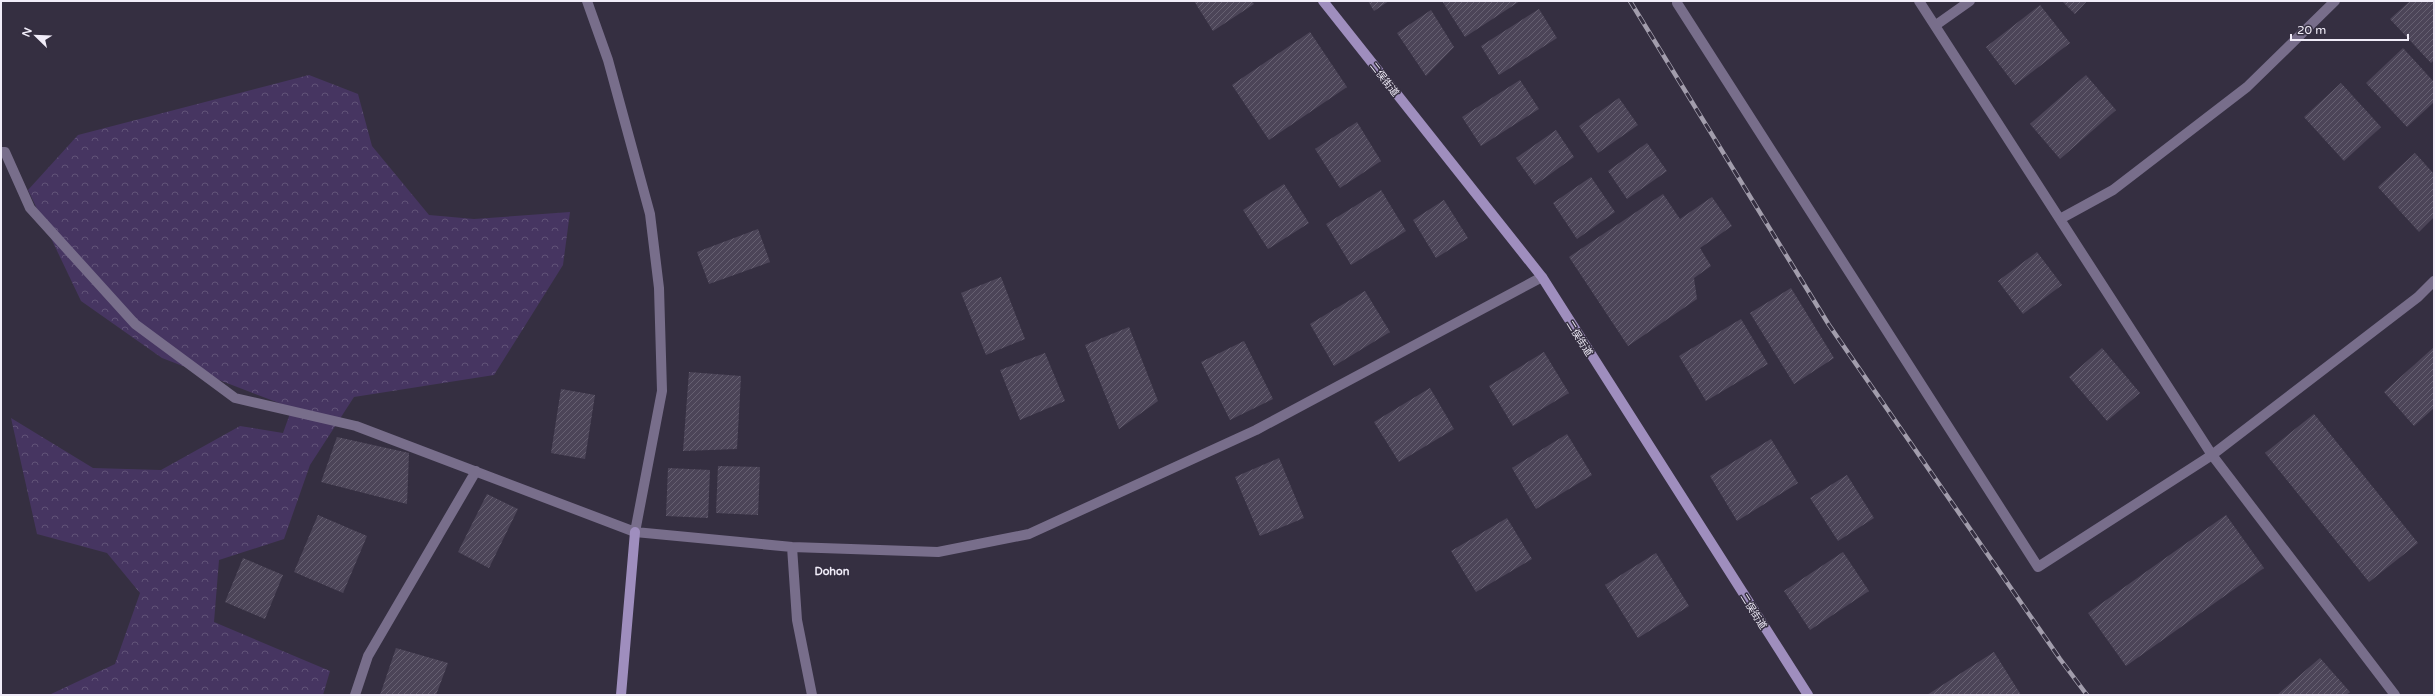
<svg xmlns="http://www.w3.org/2000/svg" width="2435" height="696" font-family="'Varela Round','Noto Sans JP',sans-serif">
	<defs>
		<pattern id="forest-crowns" width="20" height="18" patternUnits="userSpaceOnUse"><rect width="20" height="18" fill="#463561"/><path d="M2 6a3 3 0 1 1 6 0M12 15a3 3 0 1 1 6 0" fill="none" stroke="#615378"/></pattern>
		<pattern id="building-hatch" width="6" height="6" patternUnits="userSpaceOnUse"><rect width="6" height="6" fill="#4c4558"/><path d="M-1 1l2-2M0 6l6-6M5 7l2-2" fill="none" stroke="#666071"/></pattern>
	</defs>
	<rect width="100%" height="100%" fill="#352f41"/>
	<path fill="url(#forest-crowns)" d="M309,75L358,94L372,146L429,215L474,219L570,212L563,265L494,375L354,397L310,465L284,539L219,560L214,622L330,671L323,695H49L115,664L140,593L107,553L37,534L11,418L93,468L161,470L240,426L283,433L292,408L162,358L81,301L28,190L78,135Z"/>
	<path fill="url(#building-hatch)" d="M1194,1H1252L1254,4L1213,31Z
		M1368,1H1389L1374,11Z
		M1442,1H1520L1465,37Z
		M2062,1H2087L2075,14Z
		M2410,1H2434V60L2431,63L2390,19Z
		M2040,5L2070,43L2015,85L1986,47Z
		M1539,9L1557,38L1499,75L1481,46Z
		M1431,10L1454,47L1426,76L1397,33Z
		M1310,32L1347,87L1269,140L1232,85Z
		M2403,48L2434,82V102L2407,127L2366,83Z
		M2086,75L2116,110L2060,159L2030,124Z
		M1520,80L1539,109L1481,146L1462,117Z
		M2341,83L2381,127L2344,161L2304,117Z
		M1619,98L1638,125L1598,153L1579,126Z
		M1357,122L1381,161L1340,188L1315,149Z
		M1556,130L1574,157L1535,185L1516,158Z
		M1647,143L1667,171L1627,199L1608,171Z
		M2415,153L2434,174V217L2419,232L2378,187Z
		M1591,177L1615,212L1577,239L1553,203Z
		M1284,184L1309,223L1268,249L1243,210Z
		M1381,190L1406,231L1351,265L1326,224Z
		M1663,194L1680,219L1712,197L1732,226L1700,248L1711,266L1694,278L1697,299L1628,346L1569,257Z
		M1444,200L1468,238L1436,258L1413,220Z
		M758,229L770,262L709,284L697,252Z
		M2037,252L2062,285L2023,314L1998,281Z
		M1001,277L1025,339L986,355L961,293Z
		M1791,288L1834,358L1794,384L1750,313Z
		M1365,291L1390,332L1334,366L1310,324Z
		M1741,319L1768,364L1706,401L1679,356Z
		M1129,327L1158,401L1119,429L1085,345Z
		M1244,341L1273,399L1230,420L1201,362Z
		M2434,347V408L2414,426L2384,392Z
		M2102,348L2140,393L2107,421L2069,377Z
		M1544,352L1569,393L1513,426L1489,386Z
		M1045,353L1065,401L1020,420L1000,370Z
		M689,372L741,376L737,449L683,451Z
		M1430,388L1454,429L1399,462L1374,422Z
		M561,389L595,395L585,459L551,453Z
		M2314,414L2418,543L2369,582L2265,453Z
		M1567,434L1592,475L1536,509L1512,468Z
		M337,437L409,453L407,504L321,482Z
		M1771,439L1798,483L1737,521L1710,476Z
		M1279,458L1304,518L1260,536L1235,477Z
		M718,466L760,467L758,515L716,513Z
		M668,468L710,470L708,518L666,516Z
		M1847,475L1874,518L1838,541L1810,498Z
		M487,494L518,509L489,568L458,552Z
		M318,515L367,536L343,593L294,572Z
		M2226,515L2264,568L2126,666L2088,613Z
		M1507,518L1532,559L1476,592L1451,551Z
		M1843,552L1869,591L1810,630L1784,591Z
		M1656,553L1689,606L1638,638L1605,585Z
		M243,558L283,575L265,619L225,602Z
		M396,648L448,663L436,695H380Z
		M1994,652L2021,695H1927Z
		M2320,658L2350,692L2346,695H2277Z"/>
	<g fill="none" stroke-linecap="round" stroke-linejoin="round">
		<path stroke="#786e8b" stroke-width="10" d="M587,1L608,60L650,214L659,288L662,391L635,532
			M1677,3L2038,567L2212,455L1919,1
			M1936,25L1970,1
			M1,152H5L30,208L135,324L235,398L356,426L635,532L792,547L938,552L1029,534L1256,430L1542,277
			M2060,219L2113,190L2247,87L2335,1
			M792,547L797,620L812,695
			M355,695L368,656L476,471
			M2395,695L2212,455L2418,297L2434,281"/>
		<path stroke="#9f8ebe" stroke-width="10" d="M1323,1L1542,277L1808,695
			M621,695L635,532"/>
		<defs>
			<path id="rail" d="M1630,1L1829,325L2060,659L2087,695"/>
		</defs>
		<use href="#rail" stroke="#a29dac" stroke-width="4.5"/>
		<use href="#rail" stroke="#352f41" stroke-width="3" stroke-dasharray="9" stroke-linecap="butt"/>
	</g>
	<g text-anchor="middle" stroke-width="3" stroke-linejoin="round" paint-order="stroke">
		<g font-size="10" fill="#f1edf9" stroke="#352f41">
			<text transform="translate(1385 79) rotate(52)" y="4">二俣街道</text>
			<text transform="translate(1580 338) rotate(58)" y="4">二俣街道</text>
			<text transform="translate(1754 611) rotate(58)" y="4">二俣街道</text>
		</g>
		<g font-size="11" font-weight="bold" fill="#f1edf9" stroke="#352f41">
			<text x="832" y="575">Dohon</text>
		</g>
	</g>
	<rect width="2435" height="696" fill="none" stroke="#f1edf9" stroke-width="4"/>
	<g transform="translate(36 36) rotate(293)" stroke="#352f41" stroke-width="3" paint-order="stroke">
	<path d="M0-3L7 15L0 10L-7 15Z" fill="#f1edf9"/>
	<text y="-6" font-size="11" font-weight="bold" text-anchor="middle" fill="#f1edf9">N</text>
	</g>
	<path d="M2291 34v6h117v-6" fill="none" stroke="#f1edf9" stroke-width="2"/>
	<text x="2297" y="34" font-size="12" fill="#f1edf9" stroke="#352f41" stroke-width="3" paint-order="stroke">20 m</text>
</svg>
